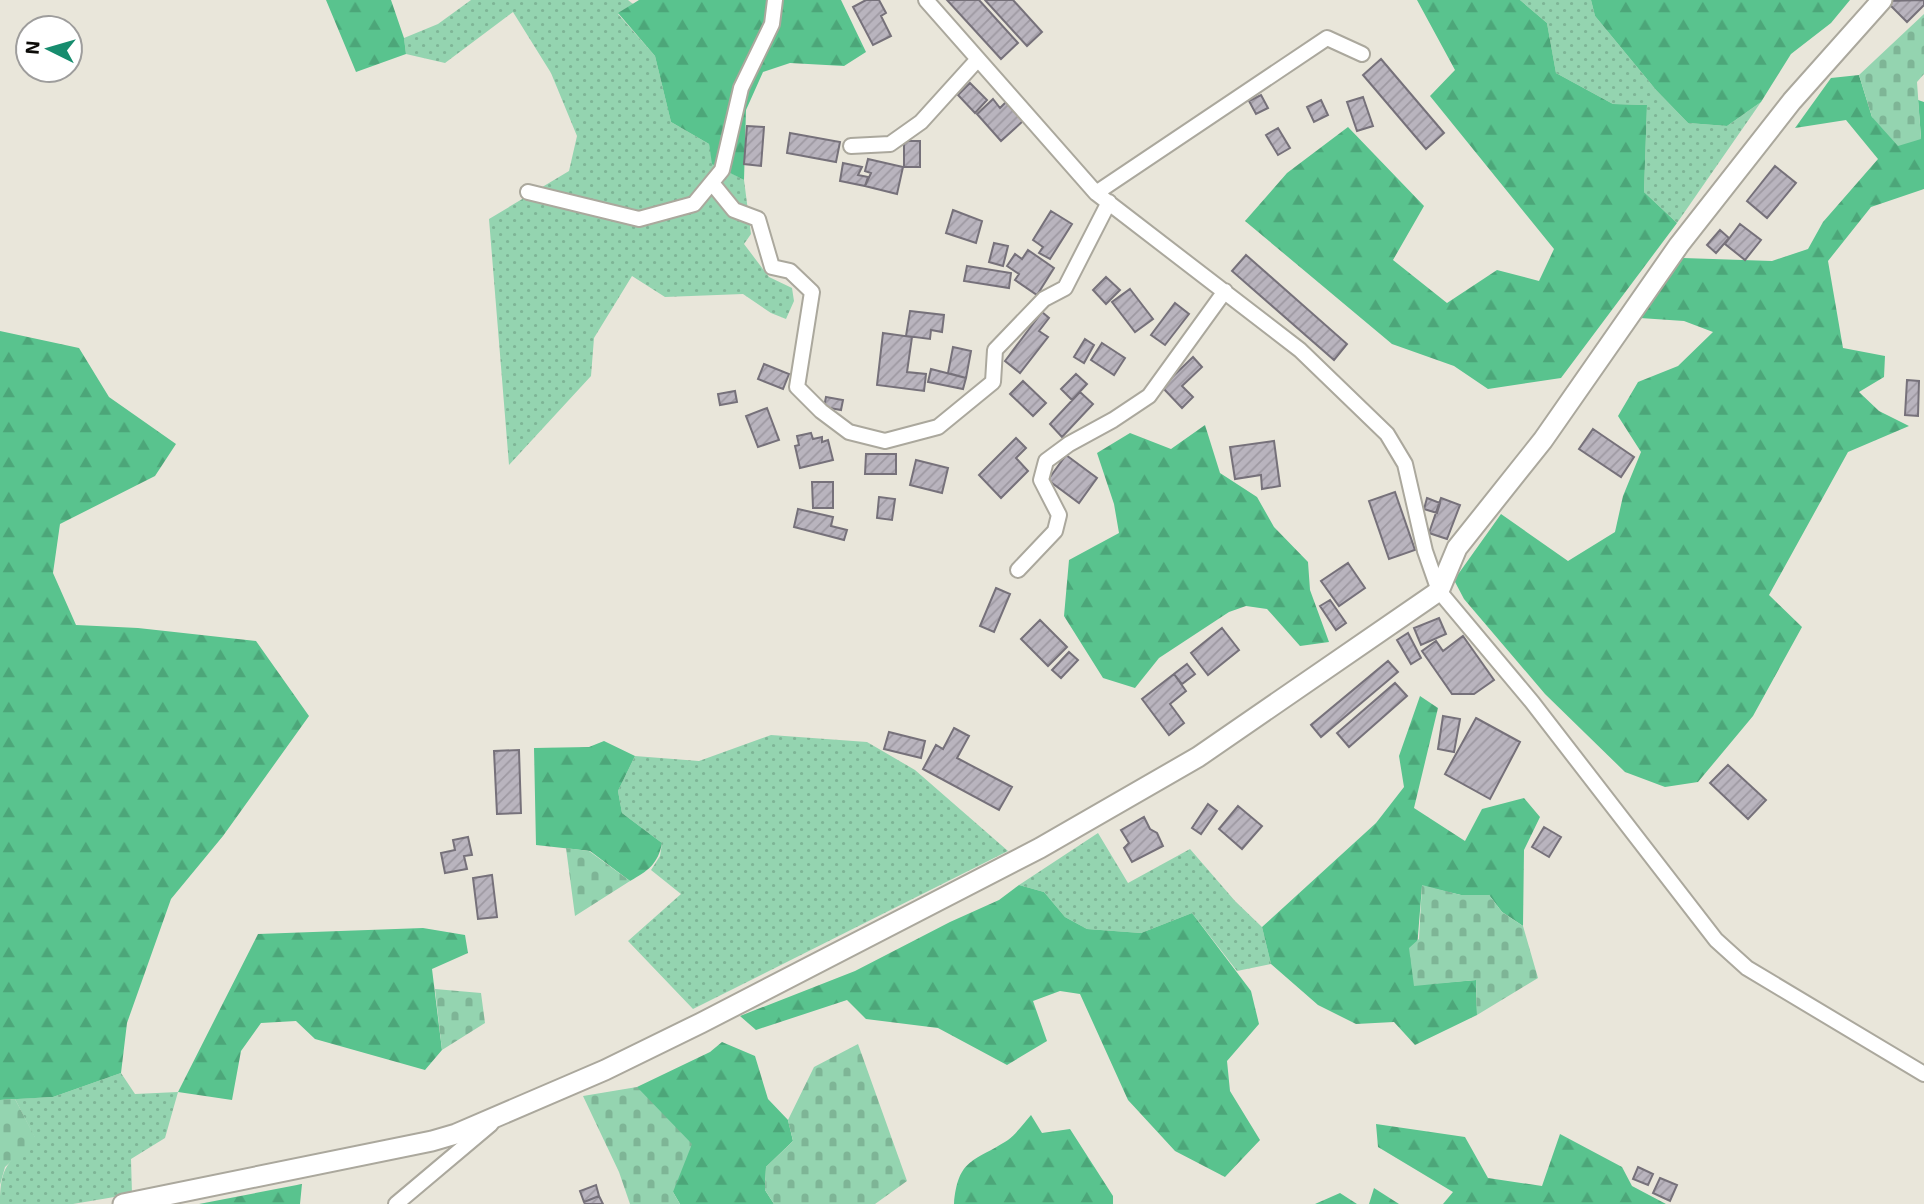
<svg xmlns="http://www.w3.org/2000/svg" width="1924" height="1204" font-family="'Exo 2',sans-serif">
	<defs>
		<pattern id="green-dots" width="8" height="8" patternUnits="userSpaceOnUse" patternTransform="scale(1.75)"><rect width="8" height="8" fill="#94d4b0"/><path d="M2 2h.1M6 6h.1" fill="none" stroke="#7eb596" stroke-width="1.8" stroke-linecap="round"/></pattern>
		<pattern id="forest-firs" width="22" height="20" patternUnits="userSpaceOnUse" patternTransform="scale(1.75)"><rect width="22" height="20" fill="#59c38e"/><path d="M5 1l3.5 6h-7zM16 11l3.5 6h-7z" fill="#4ca679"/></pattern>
		<pattern id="cemetery-stones" width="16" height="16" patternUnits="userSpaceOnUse" patternTransform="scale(1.75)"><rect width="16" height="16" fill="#94d4b0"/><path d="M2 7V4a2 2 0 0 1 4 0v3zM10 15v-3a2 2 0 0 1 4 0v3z" fill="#7eb596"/></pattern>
		<pattern id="building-hatch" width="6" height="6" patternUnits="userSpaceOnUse" patternTransform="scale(1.75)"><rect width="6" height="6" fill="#b9b4be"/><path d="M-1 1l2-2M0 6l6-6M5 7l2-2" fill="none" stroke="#9e99a2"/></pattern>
	</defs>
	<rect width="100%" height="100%" fill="#e9e6da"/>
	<path fill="url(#green-dots)" d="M471,0H628L633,4L618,14L655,56L671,122L709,144L713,164L744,180L751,234L744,244L769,277L792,288L794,301L786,319L771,313L743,294L665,297L632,276L594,338L591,376L509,465L489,219L569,171L577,136L551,73L513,12L445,63L406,54L404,38L438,24Z
		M1520,0H1591L1595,16L1656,90L1688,123L1727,126L1761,102L1677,223L1644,192L1647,105L1613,104L1556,73L1547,23Z
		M771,735L867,742L915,770L1008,851L693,1009L628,941L681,894L651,870L660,856L662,843L622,813L618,791L635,756L699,761Z
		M1098,833L1128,883L1190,849L1235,901L1262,927L1271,964L1237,971L1192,913L1141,933L1087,929L1065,917L1044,892L1019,885Z
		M121,1073L135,1094L178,1092L165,1138L131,1159L132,1194L73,1204H0C0,1165 8,1163 35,1138L15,1099L53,1097Z"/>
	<path fill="url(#forest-firs)" d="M326,0H391L404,38L406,54L356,72Z
		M639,0H841L866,52L844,66L790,63L763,72L746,110L744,180L712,164L709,144L671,122L655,56L618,13Z
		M1417,0H1520L1547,23L1556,73L1613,104L1647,105L1644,192L1677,223L1561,378L1488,389L1454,366L1392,344L1245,221L1287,173L1348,127L1424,206L1393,260L1447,303L1497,270L1539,281L1554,249L1430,96L1455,70Z
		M1591,0H1850L1831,23L1791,54L1761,102L1727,126L1688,123L1656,90L1595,16Z
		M1859,75L1872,117L1921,138L1918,100L1924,102V189L1871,207L1828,261L1843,348L1885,356L1884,377L1859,392L1879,411L1909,426L1848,452L1769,595L1802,627L1753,716L1698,782L1665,787L1625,772L1545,694L1464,599L1454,580L1501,514L1568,561L1615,532L1623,496L1641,452L1618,416L1638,382L1678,366L1713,332L1684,321L1640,318L1683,258L1772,261L1808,249L1823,222L1878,159L1846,120L1795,128L1831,78Z
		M0,331L79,348L109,397L176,444L155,476L60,524L53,573L76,625L138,628L256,641L309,716L223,836L171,899L127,1023L121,1073L53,1097L0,1100Z
		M1205,425L1220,473L1257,497L1274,527L1308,562L1310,590L1329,642L1300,646L1267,609L1246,606L1229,612L1159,658L1135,688L1103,678L1064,616L1069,560L1119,533L1114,504L1097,453L1130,433L1171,449Z
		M1420,696L1438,708L1414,808L1465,841L1482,809L1524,798L1540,817L1524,850L1523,926L1502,912L1489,895H1461L1422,886L1414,985L1476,980L1477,1015L1415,1045L1394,1022L1356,1024L1318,1005L1271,964L1262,927L1376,823L1404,787L1399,756Z
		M604,741L635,756L618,791L622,813L662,843C658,864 648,871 630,881L590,851L536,845L534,748L589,747Z
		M1019,885L1044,892L1065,917L1087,929L1141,933L1192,913L1251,991L1259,1024L1227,1061L1230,1091L1260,1140L1225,1177L1175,1151L1128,1100L1080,994L1060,991L1033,1001L1047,1041L1007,1065L938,1028L866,1019L847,1000L756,1030L740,1016L855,971L950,922L999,900Z
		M423,928L465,935L468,953L432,969L442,1050L425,1070L315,1039L296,1021L261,1023L241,1051L232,1100L178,1092L258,934Z
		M722,1042L755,1056L768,1099L788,1120L793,1141L766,1167L765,1190L774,1204H680L673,1192L637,1087L710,1052Z
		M1031,1115L1042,1133L1070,1129L1113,1196V1204H954C958,1158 974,1162 1008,1140C1016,1134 1024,1123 1031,1115Z
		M1376,1124L1465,1137L1488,1178L1542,1186L1560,1134L1622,1167L1632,1186L1666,1204H1443L1453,1192L1378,1147Z
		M302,1184L300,1204H199Z
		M1374,1188L1399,1204H1369Z
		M1340,1193L1357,1204H1315Z"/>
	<path fill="url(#cemetery-stones)" d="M1924,14V74L1917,82L1921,139L1898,146L1872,117L1859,75Z
		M566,848L589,851L630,881L575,916Z
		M1422,885L1461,895H1489L1502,912L1523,926L1538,978L1477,1015L1476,980L1414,986L1409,948L1419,939Z
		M435,989L481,993L485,1023L442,1050Z
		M858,1044L907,1181L875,1204H774L765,1190L766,1167L793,1141L788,1120L814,1067Z
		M637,1087L692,1144L673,1192L680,1204H630L619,1172L583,1096Z
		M15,1099L36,1139L5,1167L0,1185V1100Z"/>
	<path fill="url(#building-hatch)" stroke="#76717a" stroke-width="2" d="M866,0H879L886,13L881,16L891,36L873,45L853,7Z
		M947,0H979L1018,43L1001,59Z
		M985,0H1013L1042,32L1027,46Z
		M1924,0V5L1907,22L1886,1Z
		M1381,59L1444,133L1426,149L1363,75Z
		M970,83L987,100L975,113L958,95Z
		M1261,95L1268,108L1256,114L1249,101Z
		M1363,97L1373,126L1357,131L1347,102Z
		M993,99L1000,108L1006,102L1023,121L1001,141L977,114Z
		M1321,100L1328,115L1314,122L1307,107Z
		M747,126L764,127L761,166L744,164Z
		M1278,128L1290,148L1278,155L1266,135Z
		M790,133L840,142L836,162L787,153Z
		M904,141H920V167H904Z
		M868,159L903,167L897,194L865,186L871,173L865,171Z
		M843,163L862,167L858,175L868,177L865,186L840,181Z
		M1775,166L1796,183L1767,218L1747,201Z
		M953,210L982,221L976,243L946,233Z
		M1051,211L1072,224L1050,259L1039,253L1043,247L1033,240Z
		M1740,224L1761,240L1745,260L1725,244Z
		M1720,230L1729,238L1716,253L1707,245Z
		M994,243L1008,246L1003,266L989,262Z
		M1028,250L1054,268L1037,295L1015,280L1019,274L1007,266L1015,254L1022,259Z
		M1246,255L1347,344L1334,360L1232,271Z
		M967,266L1011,273L1009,288L964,281Z
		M1106,277L1120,290L1106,304L1093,290Z
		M1130,289L1153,319L1135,332L1112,302Z
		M1175,303L1189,314L1165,345L1151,335Z
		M910,311L944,315L942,332L931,330L930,339L906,336Z
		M1042,312L1049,318L1039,331L1048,337L1020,373L1005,361Z
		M883,333L912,337L907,372L926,374L924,391L877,385Z
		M1085,339L1094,345L1084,363L1074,357Z
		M1102,343L1125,358L1114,375L1091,360Z
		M953,347L971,351L966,378L948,373Z
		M1193,357L1202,367L1182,386L1193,397L1182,408L1162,387Z
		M764,364L789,374L783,389L758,379Z
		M931,369L966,378L963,389L928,382Z
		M1076,374L1087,384L1072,400L1061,389Z
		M1907,380L1919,381L1918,416L1905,415Z
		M1023,381L1046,403L1033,416L1010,394Z
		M735,391L737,402L720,405L718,394Z
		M1080,392L1093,404L1062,437L1050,424Z
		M826,397L843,400L841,410L824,407Z
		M767,408L779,440L758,447L746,416Z
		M1593,429L1634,457L1621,477L1579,449Z
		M811,433L813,439L822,437V442L828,440L833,460L800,468L795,446L799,445L797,436Z
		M1016,438L1026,448L1016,458L1028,471L1001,498L979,475Z
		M1274,441L1280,486L1262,489L1261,475L1235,479L1230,447Z
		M866,454H896V474H865Z
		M1066,455L1097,478L1079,503L1048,480Z
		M916,460L948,468L942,493L910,485Z
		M812,482H833V508H813Z
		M1395,492L1415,550L1389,559L1369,501Z
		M879,497L895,499L892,520L877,518Z
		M1427,498L1440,503L1437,513L1424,509Z
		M1441,498L1460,505L1447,539L1429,533Z
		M798,509L833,517L831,526L847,530L844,540L794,527Z
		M1348,563L1365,588L1339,606L1321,581Z
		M996,588L1010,594L994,632L980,626Z
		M1330,600L1346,623L1336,630L1320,606Z
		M1439,618L1446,634L1421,645L1414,628Z
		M1040,620L1067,647L1048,666L1021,639Z
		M1222,628L1239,650L1208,675L1191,653Z
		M1408,633L1421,658L1411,664L1397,640Z
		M1463,636L1494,680L1474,694H1452L1422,651L1436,641L1443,651Z
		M1069,652L1078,660L1061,678L1052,670Z
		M1388,661L1398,672L1321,737L1311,725Z
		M1187,664L1195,674L1182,684L1174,674Z
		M1174,674L1186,691L1170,704L1184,723L1169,735L1142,699Z
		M1395,683L1407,696L1349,747L1337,733Z
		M1443,716L1460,719L1454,752L1438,749Z
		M1476,718L1520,742L1490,799L1445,774Z
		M954,728L969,736L957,758L1012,787L999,810L923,769L936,745L943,749Z
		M889,732L925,741L921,758L884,749Z
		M519,750L521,813L497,814L494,751Z
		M1728,765L1766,800L1748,819L1710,783Z
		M1208,804L1217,811L1201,834L1192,828Z
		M1238,806L1262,826L1242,849L1219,829Z
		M1144,817L1150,829L1157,833L1163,846L1132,862L1124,848L1129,843L1121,830Z
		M1544,827L1561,837L1549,857L1532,847Z
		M468,837L472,855L464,856L467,869L445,873L441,853L455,850L453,840Z
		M492,875L497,917L478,919L473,878Z
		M1638,1167L1653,1174L1648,1185L1633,1179Z
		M1660,1178L1677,1185L1670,1201L1653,1193Z
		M596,1185L599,1196L584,1202L580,1191Z
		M599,1196L603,1204H585L584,1202Z"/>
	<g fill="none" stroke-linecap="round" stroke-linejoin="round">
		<defs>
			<path id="street" d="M926,0L1096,193L1300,350L1387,434L1405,464L1425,551L1439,591L1532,702L1716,940L1747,968L1924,1074
				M851,146L890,144L921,122L978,59
				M712,183L734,210L758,219L772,267L790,271L812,292L797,387L821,411L849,432L885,441L938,427L993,382L995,350L1044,299L1065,288L1109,202
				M528,192L639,219L694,204L722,170L741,88L772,24L775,0
				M1096,193L1327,38L1362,54
				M1018,570L1055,531L1059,515L1041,480L1046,461L1069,444L1113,420L1149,396L1225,291
				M396,1204L491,1124"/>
			<path id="secondary" d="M123,1204L432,1141L456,1134L605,1070L701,1023L1040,848L1198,757L1439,591L1457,548L1543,440L1679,245L1792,101L1882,0"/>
		</defs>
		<use href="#street" stroke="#aba89d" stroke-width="18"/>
		<use href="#secondary" stroke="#aba89d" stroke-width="23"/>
		<use href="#street" stroke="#fff" stroke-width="14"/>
		<use href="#secondary" stroke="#fff" stroke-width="19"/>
	</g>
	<g transform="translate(49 49) rotate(275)"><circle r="33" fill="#ffffff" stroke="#9e9d9c" stroke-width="2"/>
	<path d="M0-5L12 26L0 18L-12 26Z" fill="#178c6e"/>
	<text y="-10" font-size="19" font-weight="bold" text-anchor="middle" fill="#0c0b08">N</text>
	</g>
</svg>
